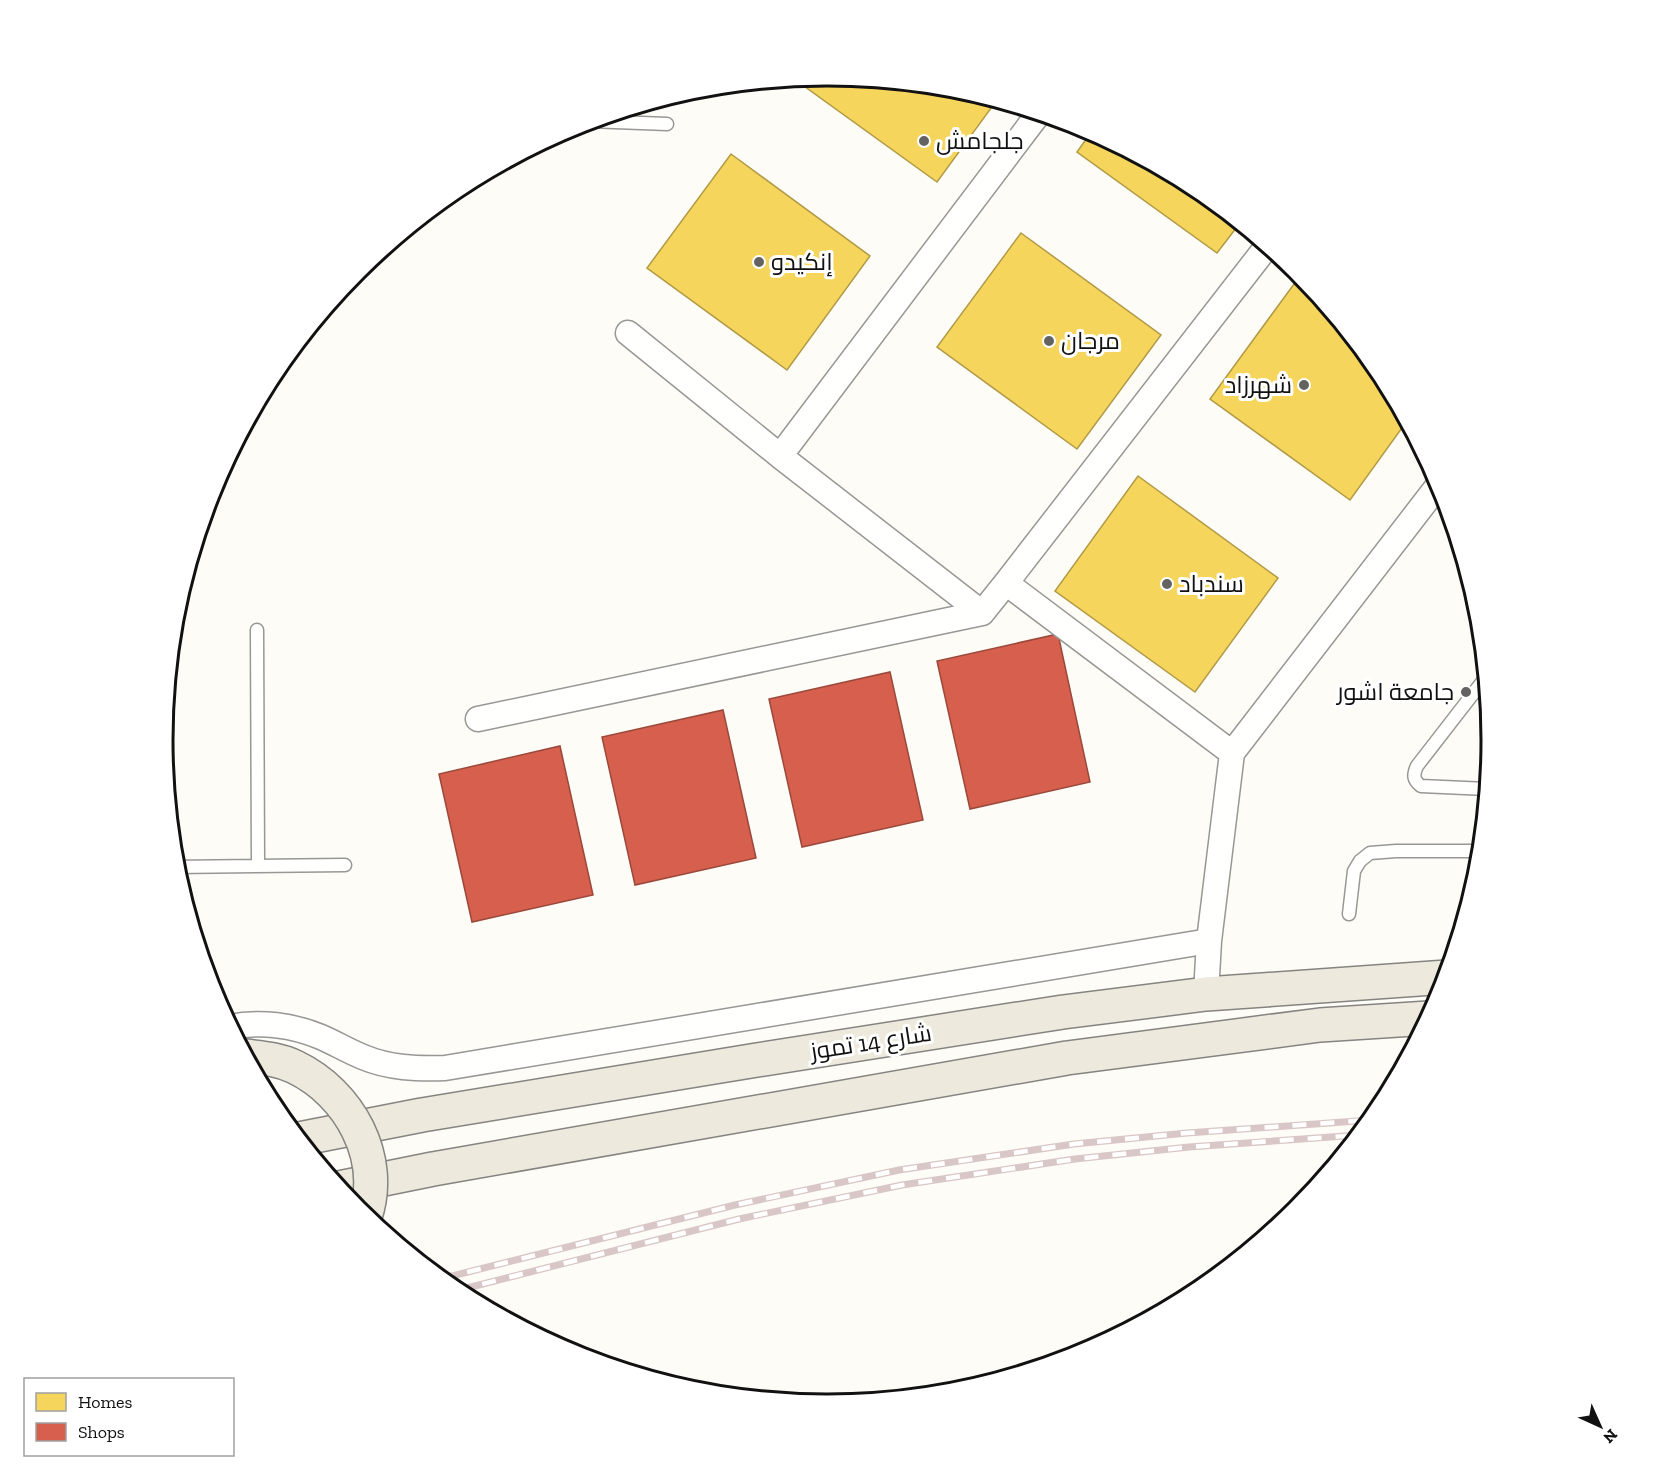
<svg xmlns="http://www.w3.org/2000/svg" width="1654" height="1480" font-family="'Zilla Slab',Cairo,serif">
	<rect width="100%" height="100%" fill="#fdfcf7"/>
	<path fill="#f6d55c" stroke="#b19a46" stroke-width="1.5" d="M827,75L957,88L997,100L937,182L797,81L799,78Z
		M1092,131L1197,187L1240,223L1217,253L1077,152Z
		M731,154L870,256L787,370L647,268Z
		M1021,233L1161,335L1077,449L937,347Z
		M1294,284L1332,312L1380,371L1407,421L1350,500L1210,399Z
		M1138,476L1278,578L1195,692L1055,591Z"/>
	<path fill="#d6604d" stroke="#9b483b" stroke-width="1.5" d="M1058,634L1090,782L970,809L937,661Z
		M890,672L923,820L802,847L769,699Z
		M723,710L756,858L635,885L602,737Z
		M560,746L593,895L472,922L439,774Z"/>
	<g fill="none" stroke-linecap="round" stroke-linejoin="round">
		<defs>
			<path id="lane" d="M589,121L667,124
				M257,630L258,866
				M1486,677L1417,766C1413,775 1413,780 1421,786L1487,789
				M174,867L345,865
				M1349,914L1354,871L1360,861L1370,853L1396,851H1481"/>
			<path id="street" d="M628,333L780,456L1039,113
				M780,456L982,613L1006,583
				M478,719L982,613
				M1232,753L1006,583L1268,245
				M1206,994L1209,941L1232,753L1440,483
				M230,1027C260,1021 293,1025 321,1037C335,1043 348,1051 363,1057C389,1068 417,1069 445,1068L1209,941"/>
			<path id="primary" d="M299,1139L422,1115L757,1060L1063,1012L1206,994L1447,977
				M339,1188L433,1169L1067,1058L1320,1025L1429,1018"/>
		</defs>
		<use href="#lane" stroke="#979795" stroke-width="15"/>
		<use href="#street" stroke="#979795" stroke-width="27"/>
		<use href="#primary" stroke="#858482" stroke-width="36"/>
		<use href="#lane" stroke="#fffffe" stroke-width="12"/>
		<use href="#street" stroke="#fffffe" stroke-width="24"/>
		<use href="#primary" stroke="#ede9dc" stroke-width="33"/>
		<defs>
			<path id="rail" d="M440,1279L735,1205L899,1170L1074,1144L1187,1133L1371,1120
				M455,1291L739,1219L902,1185L1075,1159L1189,1147L1359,1135"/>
		</defs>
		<use href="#rail" stroke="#d9c6c7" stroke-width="7"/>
		<use href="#rail" stroke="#fff" stroke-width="4.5" stroke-dasharray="14" stroke-linecap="butt"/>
		<defs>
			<path id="primary-bridge" d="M245,1056C262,1058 279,1059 295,1067C349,1093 385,1157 365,1217"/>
		</defs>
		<use href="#primary-bridge" stroke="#858482" stroke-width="36" stroke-linecap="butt"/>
		<use href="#primary-bridge" stroke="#ede9dc" stroke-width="33"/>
	</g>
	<g fill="#646362" stroke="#fff" stroke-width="2">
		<circle cx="924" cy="141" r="6"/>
		<circle cx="759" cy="262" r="6"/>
		<circle cx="1049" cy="341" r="6"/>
		<circle cx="1304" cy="385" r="6"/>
		<circle cx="1167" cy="584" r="6"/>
		<circle cx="1466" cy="692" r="6"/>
	</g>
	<g text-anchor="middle" stroke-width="6" stroke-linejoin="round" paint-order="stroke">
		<g font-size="24" fill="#111" stroke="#fff" text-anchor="start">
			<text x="936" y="149">جلجامش</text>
			<text x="771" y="270">إنكيدو</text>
			<text x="1061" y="349">مرجان</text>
			<text x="1292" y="393" text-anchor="end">شهرزاد</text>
			<text x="1179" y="592">سندباد</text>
			<text x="1454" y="700" text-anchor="end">جامعة اشور</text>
		</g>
		<g font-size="24" fill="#111" stroke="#fff">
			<text transform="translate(871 1042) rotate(-9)" y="8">شارع 14 تموز</text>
		</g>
	</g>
	<path d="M0 0H1654V1480H0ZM173 740a654 654 0 1 1 1308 0a654 654 0 1 1-1308 0Z" fill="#fff" fill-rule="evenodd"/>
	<path fill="none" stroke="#111" stroke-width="3" d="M173 740a654 654 0 1 1 1308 0a654 654 0 1 1-1308 0Z"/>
	<rect x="24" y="1378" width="210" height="78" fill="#ffffff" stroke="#a0a0a0" stroke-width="1.5"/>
	<rect x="36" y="1393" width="30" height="18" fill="#f6d55c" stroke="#a0a0a0" stroke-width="1.5"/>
	<text x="78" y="1408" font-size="18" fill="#111111">Homes</text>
	<rect x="36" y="1423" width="30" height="18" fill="#d6604d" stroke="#a0a0a0" stroke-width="1.5"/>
	<text x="78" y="1438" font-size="18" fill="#111111">Shops</text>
	<g transform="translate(1600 1426) rotate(135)" stroke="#ffffff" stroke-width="4.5" paint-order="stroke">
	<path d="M0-4.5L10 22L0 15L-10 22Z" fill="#111111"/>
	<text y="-9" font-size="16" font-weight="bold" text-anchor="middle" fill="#111111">N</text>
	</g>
</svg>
